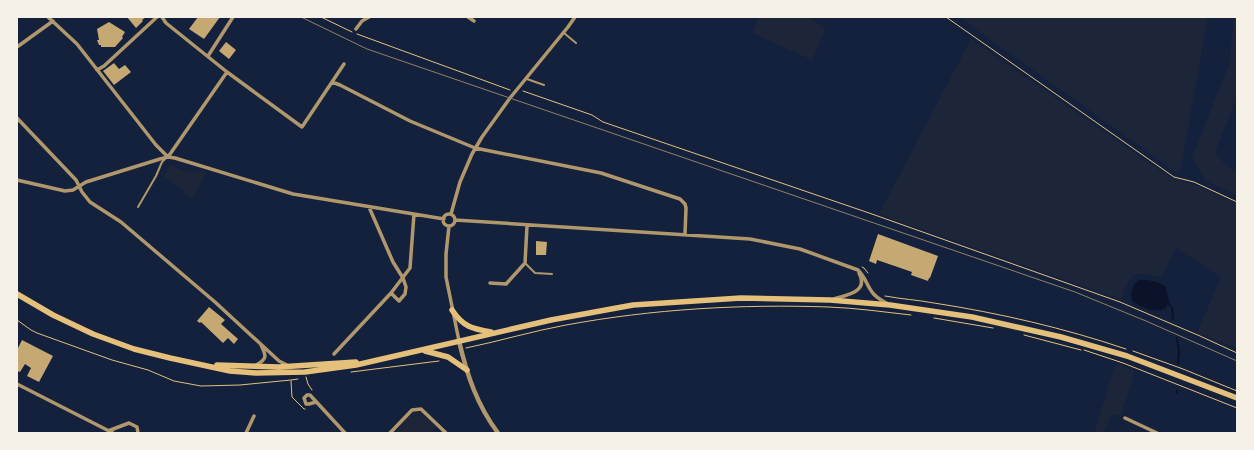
<svg xmlns="http://www.w3.org/2000/svg" width="1254" height="450" font-family="'Source Sans 3',sans-serif">
	<rect width="100%" height="100%" fill="#14213d"/>
	<path fill="#1d2539" d="M759,17H807L826,28L812,60L752,33Z
		M959,17H1208L1183,156L1180,169L1177,173Z
		M1234,17H1237V96L1215,152L1227,167L1237,172V195L1206,181L1192,158L1229,64Z
		M971,39L1168,176L1195,185L1237,204V348L1197,333L1221,277L1176,248L1161,277L1143,274L1134,275C1127,282 1123,290 1122,300L879,214Z
		M173,165C178,170 192,175 199,172L200,170L207,172L192,199L168,178H164L168,167Z
		M1116,364L1135,371L1121,416L1111,414L1104,433H1094Z
		M414,411H421L436,427L431,433H394Z"/>
	<path fill="#0b132b" d="M1139,280C1146,279 1159,282 1165,286L1169,300L1166,308C1156,314 1142,308 1133,302C1129,295 1132,284 1139,280Z"/>
	<g fill="none" stroke-linecap="round" stroke-linejoin="round">
		<path stroke="#0b132b" stroke-width="2" d="M1168,303L1172,308L1173,319
			M1177,338L1179,352L1178,363
			M1177,390V393"/>
	</g>
	<path fill="#c6a872" d="M127,17H146L142,20L143,21L136,28Z
		M198,17H220L204,39L189,29Z
		M109,22L125,32L122,37L123,38L115,47H101V45H99L97,40H99L97,29Z
		M226,42L236,50L229,59L219,51Z
		M114,63L119,69L125,65L131,72L114,85L103,71Z
		M878,234L938,256L930,278H929L928,281L911,275L912,272L883,262L877,260L876,264L869,261Z
		M536,241L547,242L546,255H536Z
		M209,307L225,320L221,324L238,339L234,344L228,338L223,343L201,322L200,323L197,321Z
		M22,340L53,356L39,382L27,376L31,368L25,364L20,372L17,371V350Z"/>
	<g fill="none" stroke-linecap="round" stroke-linejoin="round">
		<path stroke="#e5c07b" stroke-width="1" d="M321,17L352,32
			M946,17L1174,177L1194,182L1237,202
			M357,34L510,90
			M523,91L592,115L603,122L872,214L1120,302L1200,336L1237,353
			M862,267L864,268L868,273
			M885,296C901,299 918,300 934,303C999,313 1064,328 1126,349
			M934,318L993,328
			M17,320L31,330L37,333L112,360L148,370L174,381L201,386L240,385L291,380L298,379
			M1024,335L1081,350
			M466,348C500,341 533,331 566,325C653,309 741,304 829,307C856,308 884,312 911,315
			M1084,350L1123,363L1237,408
			M1133,351L1183,369L1237,391
			M351,372L439,361
			M306,377L308,384L312,390
			M291,381L292,397L304,409H305"/>
		<path stroke="#b1986c" stroke-width="2" d="M564,33L576,43
			M527,79L544,85
			M138,207L156,176L162,162L165,159
			M525,263L535,273L552,274"/>
		<path stroke="#b1986c" stroke-width="3.5" d="M48,17L77,44L156,145L168,157
			M162,17L166,23L227,72L302,127L344,64
			M468,17L474,21
			M356,29L362,21L369,17
			M17,47L53,21
			M208,56L233,17
			M97,70L104,66L157,17
			M332,82L340,85L410,121L475,148L601,173L680,199L685,204L686,208L685,234
			M17,118L76,180L82,192L90,202L121,222L215,302L279,361L289,366
			M168,157L227,72
			M17,180L65,191L73,190L86,182L160,159L168,157L175,158L293,194L444,219
			M369,207L393,262L403,278L406,287L405,294L399,301L391,293
			M451,214L460,182L472,154L482,137L510,98L568,27L575,17
			M443 220a6 6 0 1 1 12 0a6 6 0 1 1-12 0Z
			M455,220L750,239L800,249L858,270C866,278 866,284 872,292C876,298 883,301 888,304
			M449,226L446,254V277L459,341
			M490,283L506,284L525,263L527,226
			M834,299C847,295 869,292 859,273
			M334,354L391,293L410,268L414,214
			M256,365C268,359 266,355 261,345
			M17,384L113,433
			M316,402L309,404H306L304,398L307,395H310L345,433
			M1125,418L1157,433
			M108,431L129,423L137,427L138,433
			M246,433L254,416
			M390,433L412,410L421,409L446,433"/>
		<path stroke="#b1986c" stroke-width="4.5" d="M459,341C467,375 477,405 498,433"/>
		<path stroke="#e5c07b" stroke-width="5.5" d="M17,294L53,315L93,334L134,349L170,358L230,371L256,373L305,372L356,365L551,320L633,305L741,298L830,300L890,305L972,317L1061,337L1127,356L1237,398
			M452,310C463,327 473,329 491,332
			M425,351L448,357L467,370
			M217,365L279,367L356,362"/>
		<path stroke="#918062" stroke-width="1" d="M301,17L367,49L1075,292L1146,321L1237,361"/>
	</g>
	<rect width="1254" height="450" fill="none" stroke="#f6f1e7" stroke-width="36"/>
</svg>
